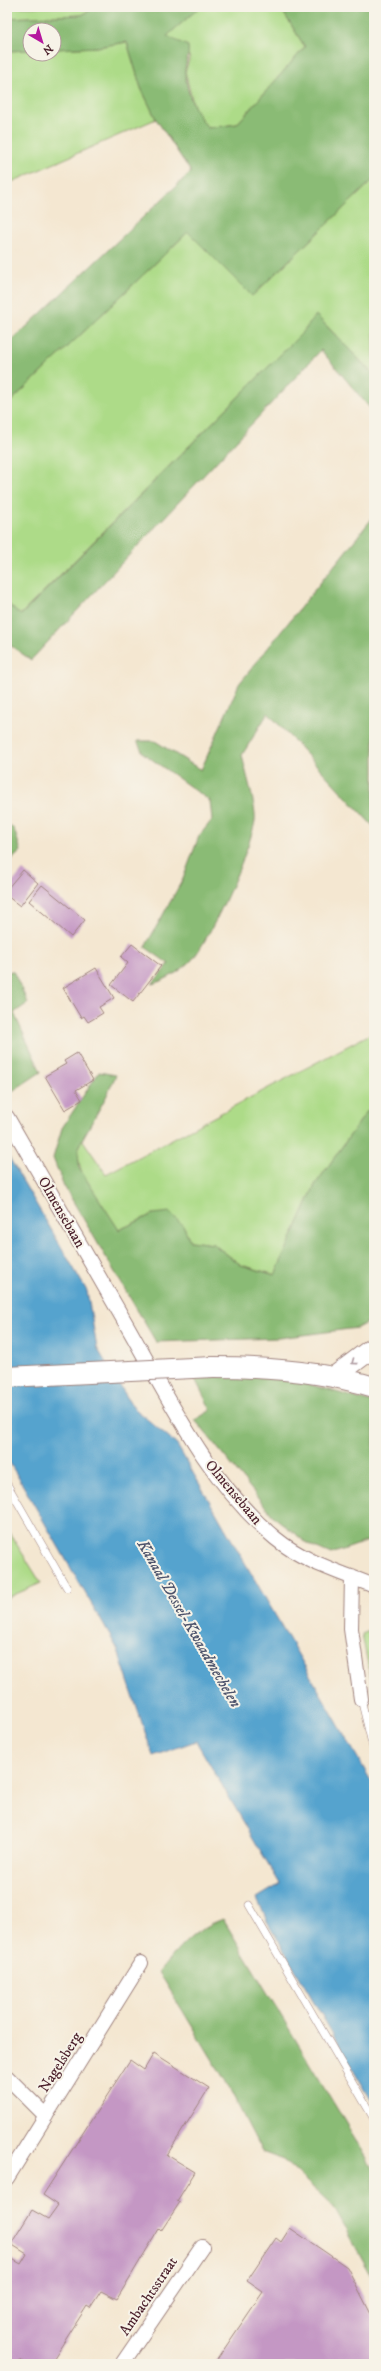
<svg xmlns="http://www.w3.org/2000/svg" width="381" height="2371" font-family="'IM FELL DW Pica',serif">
	<rect width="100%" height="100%" fill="#f7f3e8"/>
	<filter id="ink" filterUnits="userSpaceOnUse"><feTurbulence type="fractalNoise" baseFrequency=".025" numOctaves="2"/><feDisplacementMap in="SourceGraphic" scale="8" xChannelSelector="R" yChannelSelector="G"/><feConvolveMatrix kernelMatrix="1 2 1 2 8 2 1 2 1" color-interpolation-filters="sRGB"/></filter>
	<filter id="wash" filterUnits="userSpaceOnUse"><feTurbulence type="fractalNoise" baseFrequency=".012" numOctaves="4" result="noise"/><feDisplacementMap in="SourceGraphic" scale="16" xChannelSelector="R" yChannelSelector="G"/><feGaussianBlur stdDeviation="0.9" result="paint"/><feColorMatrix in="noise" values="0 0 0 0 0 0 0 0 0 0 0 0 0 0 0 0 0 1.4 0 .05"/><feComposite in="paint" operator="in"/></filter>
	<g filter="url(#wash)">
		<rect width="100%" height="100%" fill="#f4e7d1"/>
		<path fill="#addb88" stroke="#7c7d5a" d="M7,7H95L82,15L7,18Z
			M200,7H280L305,47L237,124L208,128L195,111L185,72L190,57L166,36Z
			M127,42L141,88L156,119L7,184V51L30,50V54H54V49L97,47Z
			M374,179V375L316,315L304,331L20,615L7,603V405L188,232L252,296Z
			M374,1032V1115L368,1110L315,1185L276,1275L241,1265L213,1244L190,1241L184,1227L153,1214L119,1230C103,1207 66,1166 82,1139L106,1174Z
			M7,1529L41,1583L7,1598Z
			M374,1629V1695L362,1634Z"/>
		<path fill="#8abb74" stroke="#6a6d50" d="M95,7H200L167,36L188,46C190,57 184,65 185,74C187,93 195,113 208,128L237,124L305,47L280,7H374V179L252,296L188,232L7,405V345L191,172L156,119L141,88L127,42L97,47L54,49V30H30V50L7,51V18L82,15Z
			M316,315L374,375V413L321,350L31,660L7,643V603L21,615L304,331Z
			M374,516V827L268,713L242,755C245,770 257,809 255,821C250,850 210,940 191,961C181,971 166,980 152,984L169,964L145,947L183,879L199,836L212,820L210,801L143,753L137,741H155L201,770L239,684Z
			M7,824L14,829L21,851L10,861L7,858Z
			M13,971L28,1003L14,1013L41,1072L8,1094L7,972Z
			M99,1072L116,1075L106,1097L78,1147L79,1168L119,1230L153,1214L170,1212L184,1227L190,1241L213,1244L241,1265L275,1275L315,1185L368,1110L374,1115V1319L357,1328L279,1338L156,1342L64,1186L53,1158L62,1128Z
			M237,1374L291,1379L374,1403V1539L331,1554L308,1544L273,1516L195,1420L211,1410L195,1379Z
			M223,1919L374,2170V2280L333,2206L283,2160L262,2152L225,2080L159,1972C178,1949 194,1929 223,1919Z"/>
		<path fill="#54a3ce" stroke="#4f617c" d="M7,1154L87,1291L97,1348L133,1407L177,1445L374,1786V2105L267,1921L257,1898L280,1884L196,1741L153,1756L117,1648L7,1458Z"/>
		<g id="blocks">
			<path fill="#c497c4" d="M23,870L38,883L20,906L7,896V889Z
				M42,885L85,920L71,937L29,901Z
				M132,944L161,966L133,1002L111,985L128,963L121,957Z
				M96,968L114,998L99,1007L103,1013L88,1022L84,1016L81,1018L63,988Z
				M77,1053L93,1080L76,1090L82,1100L65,1110L45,1076L66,1064L64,1061Z
				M154,2053L209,2088L167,2155L195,2172L177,2201L180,2202L161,2231L159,2229L117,2299L101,2291L90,2308L87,2306L50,2364H26L19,2360L16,2364H7V2256L21,2264L27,2254L11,2244L32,2210L48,2219L58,2205L43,2195L130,2060L144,2070Z
				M290,2228L347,2267L374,2320V2364H214L263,2292L247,2281L276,2238L281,2242Z"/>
		</g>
	</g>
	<g filter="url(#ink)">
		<use href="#blocks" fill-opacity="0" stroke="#9f837e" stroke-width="1"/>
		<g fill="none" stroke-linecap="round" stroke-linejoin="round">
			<defs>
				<path id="lane" d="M7,1484L67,1588
					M361,1699L374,1752
					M249,1905L374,2119"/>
				<path id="street" d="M7,1117C46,1186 86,1254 125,1322C168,1397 208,1482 275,1538C304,1562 340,1572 374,1586
					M352,1577L351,1629L361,1699
					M7,2077L46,2116
					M7,2178L141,1963
					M122,2364L202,2247"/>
				<path id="secondary" d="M213,1367C268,1367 322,1371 374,1387
					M334,1377L374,1347"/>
			</defs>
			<use href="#lane" stroke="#9f837e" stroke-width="8"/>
			<use href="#street" stroke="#9f837e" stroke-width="16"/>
			<use href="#secondary" stroke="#9f837e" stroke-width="22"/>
			<use href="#lane" stroke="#fff" stroke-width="7"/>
			<use href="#street" stroke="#fff" stroke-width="14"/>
			<use href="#secondary" stroke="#fff" stroke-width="20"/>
			<defs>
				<path id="secondary-bridge" d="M7,1377L213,1367"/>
			</defs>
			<use href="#secondary-bridge" stroke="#9f837e" stroke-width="22" stroke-linecap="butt"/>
			<use href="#secondary-bridge" stroke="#fff" stroke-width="20"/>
		</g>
		<defs><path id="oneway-chevron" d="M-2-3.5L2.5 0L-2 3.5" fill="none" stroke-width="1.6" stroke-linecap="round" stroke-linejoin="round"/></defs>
		<use stroke="#ae9aa0" href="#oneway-chevron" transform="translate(354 1362) rotate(144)"/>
	</g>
	<g text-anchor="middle" stroke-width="4" stroke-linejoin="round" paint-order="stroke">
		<g font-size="15" fill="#4a1f2b" stroke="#f7f3e8">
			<text transform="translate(62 1212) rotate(60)" y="5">Olmensebaan</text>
			<text transform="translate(234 1492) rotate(50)" y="5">Olmensebaan</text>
			<text transform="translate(60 2062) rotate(-58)" y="5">Nagelsberg</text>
			<text transform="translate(148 2296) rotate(-56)" y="5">Ambachtsstraat</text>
		</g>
		<g font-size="16" font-style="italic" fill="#4e546c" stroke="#f7f3e8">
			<text transform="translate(190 1623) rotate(60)" y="6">Kanaal Dessel-Kwaadmechelen</text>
		</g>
	</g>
	<rect width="381" height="2371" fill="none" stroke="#f7f3e8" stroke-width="24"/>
	<g transform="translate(42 42) rotate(142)"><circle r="19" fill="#f7f3e8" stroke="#b29e9c"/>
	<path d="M0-3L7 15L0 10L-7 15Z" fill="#b5179e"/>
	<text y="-6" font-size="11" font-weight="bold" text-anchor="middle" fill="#4a1f2b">N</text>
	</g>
</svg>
